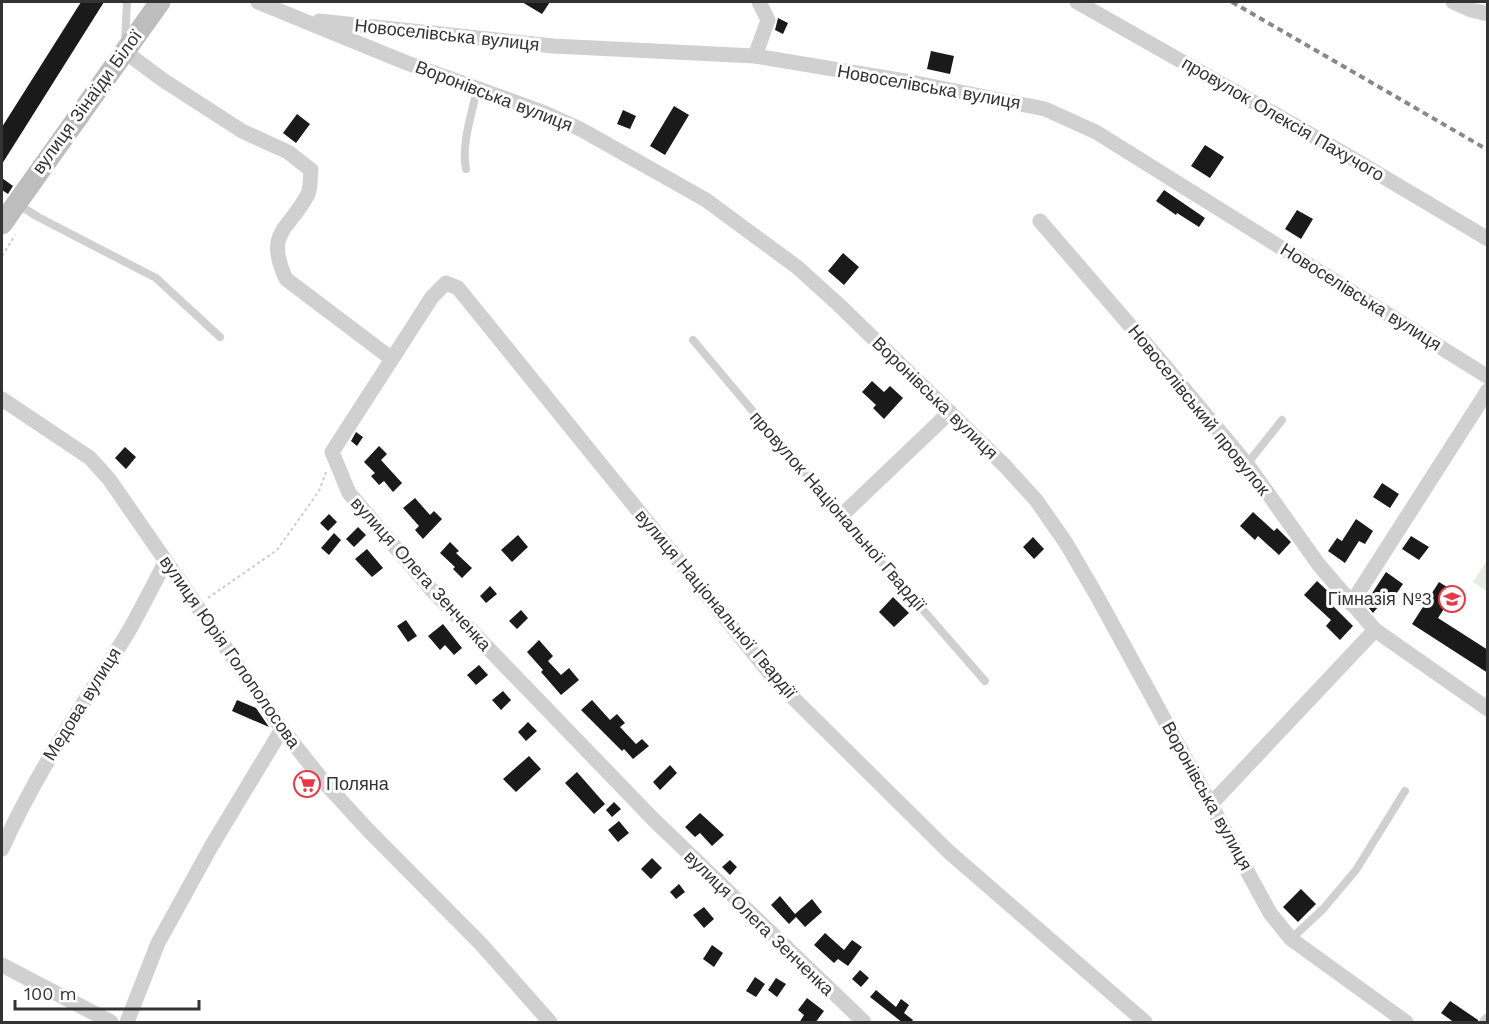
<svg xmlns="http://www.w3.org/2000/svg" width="1489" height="1024" font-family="'Work Sans',sans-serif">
	<rect width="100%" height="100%" fill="#fff"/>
	<path fill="#e6ecdf" d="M1487,560V591L1473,582Z"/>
	<path fill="#1a1a1a" d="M81,2H104L2,164V127Z
		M522,2H550L542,14Z
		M778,18L788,23L783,34L775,30Z
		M931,51L954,56L950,74L927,69Z
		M674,106L689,115L665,155L650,146Z
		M623,110L636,116L630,129L617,124Z
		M297,114L310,124L296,143L283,133Z
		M1205,145L1224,157L1210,178L1191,166Z
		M2,178L13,186L8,194L2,190Z
		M1164,190L1205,218L1199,227L1177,213L1176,215L1156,201Z
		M1297,210L1313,219L1301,239L1285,229Z
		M843,253L859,267L844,285L828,271Z
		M872,381L884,392L890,386L903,398L884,419L873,408L876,405L862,392Z
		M356,432L363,437L357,446L351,441Z
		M379,446L387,454L381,460L402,483L393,492L384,481L379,485L371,476L375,473L364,462Z
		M125,447L136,457L126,469L115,458Z
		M1382,483L1399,494L1390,508L1373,497Z
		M415,498L430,515L434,511L442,519L423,539L415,530L419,526L403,508Z
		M1253,512L1274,531L1277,528L1291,542L1279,555L1258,536L1255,540L1240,526Z
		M329,514L337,522L328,531L320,523Z
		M1356,519L1373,531L1365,544L1359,541L1345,563L1328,551L1337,538L1342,541Z
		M358,527L366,535L354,547L346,539Z
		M334,533L341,540L329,555L321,548Z
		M518,535L528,547L512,562L501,550Z
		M1411,536L1429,547L1419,560L1402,549Z
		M1033,537L1044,549L1034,559L1023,547Z
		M450,542L459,551L456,553L472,568L462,578L453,569L455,567L440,553Z
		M367,549L383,568L372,577L355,559Z
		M1386,572L1403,584L1394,597L1389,594L1373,613L1364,602L1367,597L1369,598Z
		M1317,581L1332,595L1327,600L1353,626L1340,640L1326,626L1331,620L1304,595Z
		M1439,582L1455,592L1438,618L1488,650V673L1412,624Z
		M490,586L497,594L486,603L480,596Z
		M893,597L909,613L894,627L879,612Z
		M521,610L528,618L517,629L509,621Z
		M406,620L417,636L408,642L397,626Z
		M443,624L462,648L454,655L445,645L440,650L428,636Z
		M539,640L553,656L548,661L561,675L569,668L579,680L561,695L541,672L543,670L527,652Z
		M479,665L488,675L476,685L467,675Z
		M503,691L511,700L501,710L492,700Z
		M237,700L256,708L269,727L232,711Z
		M592,700L610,720L617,714L625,723L620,727L636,744L642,739L649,746L633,759L624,749L622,751L581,710Z
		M528,722L537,731L526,741L518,732Z
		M529,756L541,769L516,792L503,779Z
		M670,765L677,773L660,790L653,782Z
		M577,772L605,804L594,814L565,783Z
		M306,775L315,786L307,793L298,781Z
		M614,802L621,809L612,817L606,810Z
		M700,813L724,835L712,846L700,833L695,837L685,827Z
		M619,821L629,833L618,842L608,830Z
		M652,858L662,868L651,879L641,869Z
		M730,860L737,867L730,875L722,867Z
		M679,884L685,892L676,899L670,892Z
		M1301,889L1316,904L1298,922L1283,907Z
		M780,896L795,914L812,899L822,912L805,927L796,917L789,924L771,905Z
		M704,907L714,919L704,928L693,915Z
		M825,933L844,950L852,940L862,947L848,966L838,959L834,963L814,945Z
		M712,945L723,953L714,967L703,959Z
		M860,970L869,978L861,987L852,979Z
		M755,977L765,984L756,997L746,991Z
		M776,978L786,984L777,997L768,990Z
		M876,990L896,1007L901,999L909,1005L904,1013L913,1020L911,1023H903L870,997Z
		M807,998L824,1011L815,1023H799L804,1015L798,1010Z
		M1450,1001L1478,1020V1023H1455L1441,1013Z"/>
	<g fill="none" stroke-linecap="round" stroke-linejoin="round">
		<path stroke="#cdcdcd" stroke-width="2" stroke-dasharray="3 3" stroke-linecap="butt" d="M2,256L15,235
			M208,598L277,550L319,491L326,472"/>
		<path stroke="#d0d0d0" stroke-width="8" d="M125,42L127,2
			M466,169C461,144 472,114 477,89
			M19,205L38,217L156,278L220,337
			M693,340L841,516L985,681
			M1247,464L1282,420
			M1291,939L1323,909L1356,870L1405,791"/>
		<path stroke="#d0d0d0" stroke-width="15" d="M258,2L407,63L545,113L582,130L706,200L797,267L839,305L1005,466L1036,500L1066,543L1097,596L1270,913L1291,939L1406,1022
			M1077,2L1345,154L1488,239
			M1453,2L1471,10L1488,14
			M319,21L553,46L755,56L911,82L1045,109L1096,132L1488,377
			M124,51L163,80L242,131L288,152L311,170C310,177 311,187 308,194C289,231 264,231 286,279L392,359
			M755,56L768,20L759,2
			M1040,221L1164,365L1247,464L1319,565L1375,630L1488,709
			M2,399L90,458L109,479L282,729L324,782L369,831L481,944L550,1022
			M841,516L950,412
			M1351,604L1488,390
			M1211,804L1375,630
			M2,849C36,772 83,705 127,634C141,610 153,585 166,561
			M2,965L111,1022
			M127,1022L158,943L212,845L282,729
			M864,1022L653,819L430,588L349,493L332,452L432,297L446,283L458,288L776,681L949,852L1145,1022
			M1487,1022L1488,1021"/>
		<path stroke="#bdbdbd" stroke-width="21" d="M2,224L160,2"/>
		<path stroke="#888" stroke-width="4" stroke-dasharray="6 4.5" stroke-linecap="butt" d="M1232,2L1488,150"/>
	</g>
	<defs>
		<symbol id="school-ring" viewBox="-11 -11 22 22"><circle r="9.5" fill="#fff" stroke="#e63946" stroke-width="1.5"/><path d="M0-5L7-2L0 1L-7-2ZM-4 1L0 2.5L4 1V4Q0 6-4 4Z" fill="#e63946"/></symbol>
		<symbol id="supermarket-ring" viewBox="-11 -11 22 22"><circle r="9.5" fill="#fff" stroke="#e63946" stroke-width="1.5"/><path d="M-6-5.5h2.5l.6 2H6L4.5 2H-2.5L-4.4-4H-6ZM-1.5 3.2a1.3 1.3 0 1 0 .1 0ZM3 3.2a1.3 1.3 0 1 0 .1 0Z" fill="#e63946"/></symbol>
	</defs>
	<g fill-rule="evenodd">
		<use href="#school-ring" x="1437" y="584" width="30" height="30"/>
		<use href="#supermarket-ring" x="292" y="769" width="30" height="30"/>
	</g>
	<g text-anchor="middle" stroke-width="6" stroke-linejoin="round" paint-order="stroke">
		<g font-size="18" fill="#333" stroke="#fff">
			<text transform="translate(447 35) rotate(6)" y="6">Новоселівська вулиця</text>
			<text transform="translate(929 87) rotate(10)" y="6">Новоселівська вулиця</text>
			<text transform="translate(494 96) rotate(21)" y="6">Воронівська вулиця</text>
			<text transform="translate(87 102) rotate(-54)" y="6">вулиця Зінаїди Білої</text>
			<text transform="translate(1283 119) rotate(30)" y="6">провулок Олексія Пахучого</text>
			<text transform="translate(1361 297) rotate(32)" y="6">Новоселівська вулиця</text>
			<text transform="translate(935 398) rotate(44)" y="6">Воронівська вулиця</text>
			<text transform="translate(1199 410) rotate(51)" y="6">Новоселівський провулок</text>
			<text transform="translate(838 511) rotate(49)" y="6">провулок Національної Гвардії</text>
			<text transform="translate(421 574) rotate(48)" y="6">вулиця Олега Зенченка</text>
			<text transform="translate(716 604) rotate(50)" y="6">вулиця Національної Гвардії</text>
			<text transform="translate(230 652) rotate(55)" y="6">вулиця Юрія Голополосова</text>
			<text transform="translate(82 704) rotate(-58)" y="6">Медова вулиця</text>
			<text transform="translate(1207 796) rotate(61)" y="6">Воронівська вулиця</text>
			<text transform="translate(759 923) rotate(44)" y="6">вулиця Олега Зенченка</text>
		</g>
		<g font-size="18" fill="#333" stroke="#fff" text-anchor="end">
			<text x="1432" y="605">Гімназія №3</text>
			<text x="326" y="790" text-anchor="start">Поляна</text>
		</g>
	</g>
	<rect width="1489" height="1024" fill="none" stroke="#333333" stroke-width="6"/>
	<path d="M15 1000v9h184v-9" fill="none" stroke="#333333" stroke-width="3"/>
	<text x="24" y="1000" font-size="18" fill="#333333" stroke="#ffffff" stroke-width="4.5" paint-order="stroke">100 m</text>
</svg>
